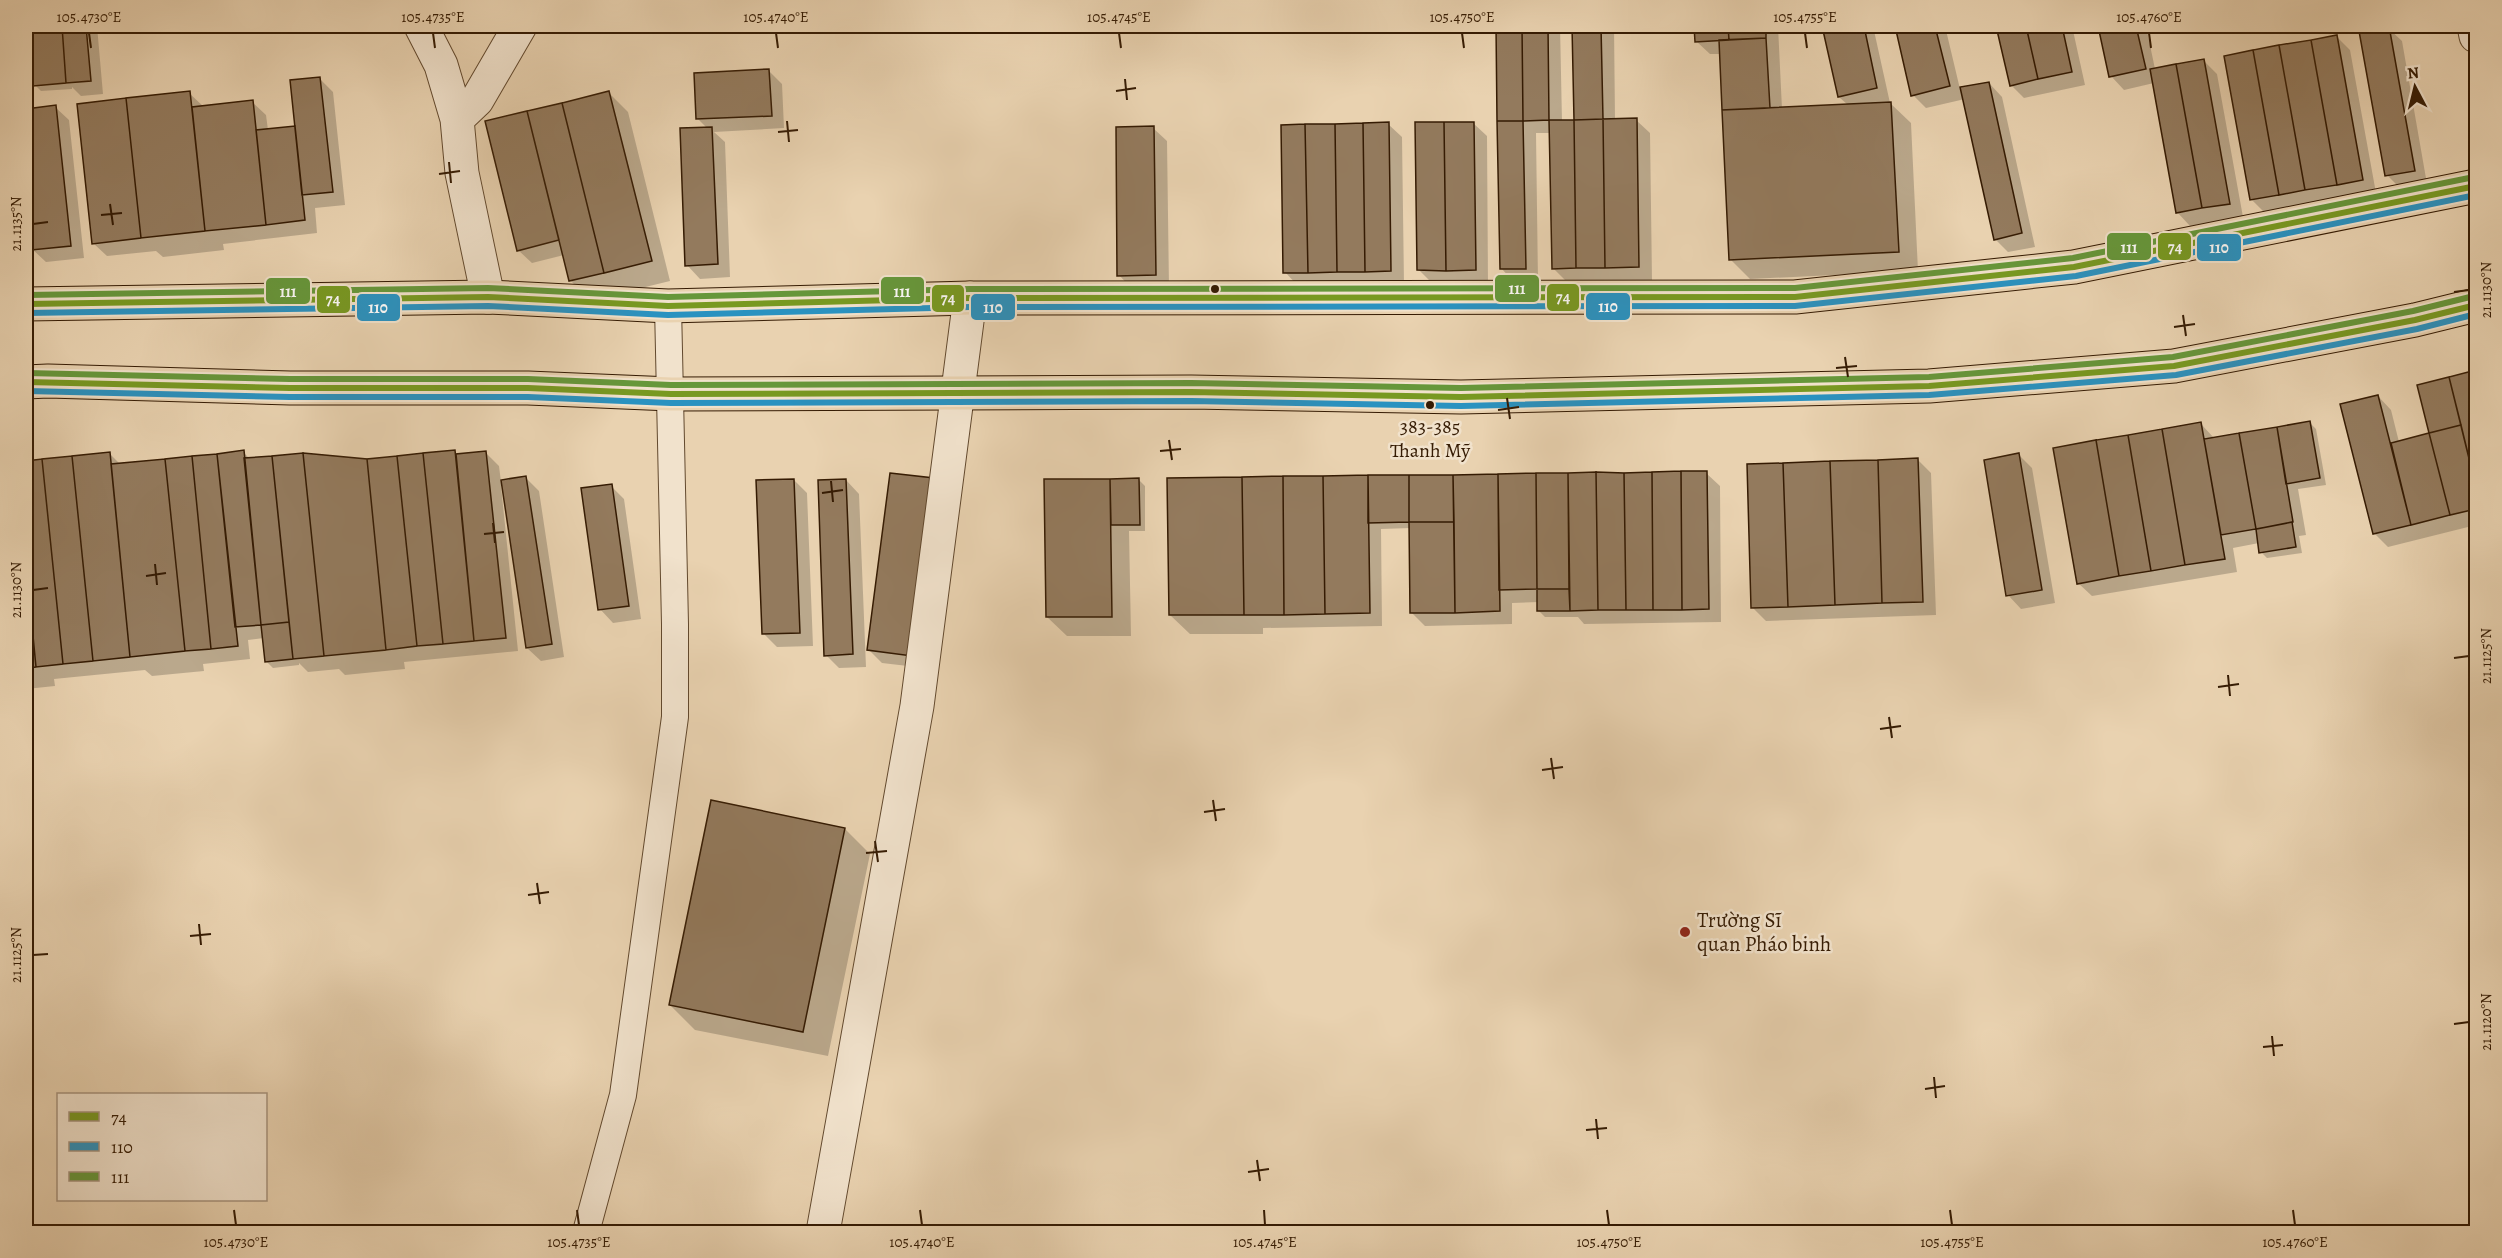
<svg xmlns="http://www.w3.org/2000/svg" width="2502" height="1258" font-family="Alegreya,serif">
	<rect width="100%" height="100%" fill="#e9d2b0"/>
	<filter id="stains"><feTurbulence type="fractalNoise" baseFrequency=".00333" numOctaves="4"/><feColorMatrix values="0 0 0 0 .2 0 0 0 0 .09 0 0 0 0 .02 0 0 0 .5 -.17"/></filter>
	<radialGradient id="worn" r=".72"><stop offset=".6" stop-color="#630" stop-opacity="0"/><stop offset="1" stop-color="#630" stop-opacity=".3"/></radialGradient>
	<path fill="#0003" d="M30,26H97L103,94L81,96L72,87V89L41,91L35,85Z
		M1497,26H1560L1562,121L1575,120L1574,26H1614L1615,120H1636L1650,133L1652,280L1566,281L1553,268L1551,133H1536L1538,282H1514L1501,268Z
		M1695,26H1778L1782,109L1848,105L1839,97L1824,26H1873L1890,103L1911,123L1918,271L1750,279L1730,259L1721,54H1710L1696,41Z
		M1896,26H1945L1960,89L1989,83L2002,97L2035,247L2008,252L1995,239L1965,99L1926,108L1913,95Z
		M1998,26H2072L2085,85L2024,98L2011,85Z
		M2100,26H2146L2155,69L2204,61L2217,74L2243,217L2190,226L2177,212L2154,83L2124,90L2111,76Z
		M2308,26H2329L2312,29Z
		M2388,28L2402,41L2427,184L2400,188L2387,175Z
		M2337,37L2350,50L2376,193L2265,213L2252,200Z
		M769,71L782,84L784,128L714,132L725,142L730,277L700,279L687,265L708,129L697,118Z
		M320,79L333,92L345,205L315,208L317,233L223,244L224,250L163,257L156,251L107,256L93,243L189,93L204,107L252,102L266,115L268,130L297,127Z
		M609,93L628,112L670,281L625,292L618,286L584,294L570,280L564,255L532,263L518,250Z
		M55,107L69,120L84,258L46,262L32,249L26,185V110Z
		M1473,123L1487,136L1488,283H1432L1419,270Z
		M1388,124L1402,137L1404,284L1298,286L1285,272Z
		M1153,128L1167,141L1169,288L1132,289L1119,275Z
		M2476,372V525L2388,547L2374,533L2378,396L2391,410L2399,442L2432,434L2419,386Z
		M2310,423L2316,429L2326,485L2298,489L2306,535L2299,536L2302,553L2267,558L2261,552L2259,543L2233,548L2237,572L2092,596L2078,583L2201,424L2214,438Z
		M243,452L250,459L303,454L366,461L454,452L458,456L486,453L499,466L501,482L526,478L539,491L564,657L541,661L527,648L504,486H501L518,651L404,662L405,669L345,675L339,669L308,672L299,663V665L273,668L266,661L264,638L248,640L250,659L203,664L204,671L152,676L145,670L54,679L55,686L26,689V460L27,462L110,454L121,465Z
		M2019,455L2032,468L2055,603L2021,609L2008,595Z
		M1917,459L1931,473L1936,615L1766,621L1753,608Z
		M1706,473L1720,486L1721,622L1584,624L1578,617H1545L1539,611V602L1512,603V624L1425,626L1411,612V528L1381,529L1382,626L1263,628V634H1190L1170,615L1168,480Z
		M891,474L925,668L882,663L869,650Z
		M1138,479L1145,486V531H1129L1131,636H1067L1047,617L1046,481Z
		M794,480L807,493L813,646L777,647L763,633Z
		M846,480L859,494L866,667L839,668L826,655Z
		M611,486L624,499L641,619L613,623L600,609Z
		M845,829L870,854L828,1056L695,1030L670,1005Z"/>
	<path fill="#937a5d" stroke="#351b03" stroke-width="1.5" d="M29,26H62L66,83L33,86Z
		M62,26H86L91,81L66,83Z
		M1496,26H1522L1523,121H1497Z
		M1522,26H1548L1549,120L1523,121Z
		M1572,26H1601L1603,119L1574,120Z
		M1694,26H1728L1729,40L1695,42Z
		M1728,26H1766V38L1729,40Z
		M1822,26H1864L1877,88L1838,97Z
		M1895,26H1935L1950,86L1911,96Z
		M1996,26H2026L2038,79L2010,86Z
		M2026,26H2062L2072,72L2038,79Z
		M2098,26H2136L2146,69L2109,77Z
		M2389,26L2415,171L2385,176L2359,31Z
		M2337,35L2363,180L2337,185L2311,40Z
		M1766,38L1770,108L1722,110L1719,40Z
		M2311,40L2337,185L2305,190L2279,45Z
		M2279,45L2305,190L2279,195L2253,50Z
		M2253,50L2279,195L2250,200L2224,56Z
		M2204,59L2230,204L2202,208L2176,64Z
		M2176,64L2202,208L2176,213L2150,69Z
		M769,69L772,116L696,119L694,73Z
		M320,77L333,192L302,195L290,80Z
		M1989,82L2022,233L1994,240L1960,87Z
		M190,91L205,231L141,238L126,98Z
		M609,91L652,261L604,273L562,103Z
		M126,98L141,238L92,244L77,104Z
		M253,100L266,225L205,231L192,107Z
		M1891,102L1899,252L1729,260L1722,110Z
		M562,103L604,273L569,281L527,111Z
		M56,105L71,246L31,250L26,199V109Z
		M527,111L559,240L517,251L485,121Z
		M1637,118L1639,267L1605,268L1603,119Z
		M1603,119L1605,268H1576L1574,120Z
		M1549,120H1574L1576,268L1552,269Z
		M1497,121H1523L1526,269H1500Z
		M1389,122L1391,271L1365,272L1363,123Z
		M1415,122H1444L1446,271L1417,270Z
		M1444,122H1474L1476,270L1446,271Z
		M1363,123L1365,272H1337L1335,124Z
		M1305,124L1308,273H1283L1281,125Z
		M1305,124H1335L1337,272L1308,273Z
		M295,126L305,220L266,225L256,130Z
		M1154,126L1156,275L1117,276L1116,127Z
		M712,127L718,264L685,266L680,128Z
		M2476,370V487L2449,377Z
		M2449,377L2461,425L2429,433L2417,385Z
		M2378,395L2411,525L2373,534L2340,404Z
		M2310,421L2320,478L2286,484L2277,427Z
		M2201,422L2225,559L2185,565L2162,429Z
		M2461,425L2476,487V509L2450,515L2429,433Z
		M2277,427L2293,522L2256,529L2239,433Z
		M2162,429L2185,565L2151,571L2128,435Z
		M2239,433L2256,529L2221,535L2204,439Z
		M2429,433L2450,515L2411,525L2391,443Z
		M2128,435L2151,571L2119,576L2096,440Z
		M2096,440L2119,576L2077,584L2053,448Z
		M244,450L261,625L235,627L217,454Z
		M455,450L474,641L443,644L423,453Z
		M486,451L506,638L474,641L456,454Z
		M110,452L130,657L93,661L72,456Z
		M303,453L367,459L386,650L324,656Z
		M303,453L324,656L293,659L272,456Z
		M423,453L443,644L417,646L397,456Z
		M2019,453L2042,590L2006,596L1984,460Z
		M217,454L238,646L211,649L192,456Z
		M72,456L93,661L63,664L42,459Z
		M192,456L211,649L185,651L165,459Z
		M272,456L289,622L261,625L244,458Z
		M397,456L417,646L386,650L367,459Z
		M1918,458L1923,602L1882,603L1878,460Z
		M42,459L63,664L36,667L26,563V461Z
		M165,459L185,651L130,657L111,464Z
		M1878,460L1882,603L1835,605L1830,461Z
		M1830,461L1835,605L1788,607L1783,463Z
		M1783,463L1788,607L1751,608L1747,464Z
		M1681,471H1707L1709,609L1682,610Z
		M1681,471L1682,610H1653L1652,472Z
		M1596,472L1624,473L1626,610H1598Z
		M1596,472L1598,610L1570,611L1568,473Z
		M1652,472L1653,610H1626L1624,473Z
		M890,473L934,478L912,656L867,650Z
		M1536,473H1568L1569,589H1537Z
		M1536,473L1537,589L1499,590L1498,474Z
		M1498,474L1500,611L1455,613L1453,475Z
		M1368,475H1409V522L1368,523Z
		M1368,475L1370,613L1325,614L1323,476Z
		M1409,475H1453L1454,522H1409Z
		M526,476L552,644L526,648L501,480Z
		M1283,476H1323L1325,614L1284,615Z
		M1283,476L1284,615H1244L1242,477Z
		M1242,477L1244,615H1169L1167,478Z
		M1139,478L1140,525H1111L1110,479Z
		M794,479L800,633L762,634L756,480Z
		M846,479L853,654L824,656L818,480Z
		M1044,479H1110L1112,617H1046Z
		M612,484L629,606L598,610L581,488Z
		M1409,522H1454L1455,613H1410Z
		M2292,522L2296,547L2259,553L2256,529Z
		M26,563L36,667L26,668Z
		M1537,589H1569L1570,611H1537Z
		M289,622L293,659L265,662L261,625Z
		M711,800L845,828L803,1032L669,1005Z"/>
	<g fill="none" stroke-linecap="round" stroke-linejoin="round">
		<defs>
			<path id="service" d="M586,1232L623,1095L675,717V624L668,306"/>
			<path id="minor" d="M421,26L441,65L457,119
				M2474,26L2476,36
				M488,297L462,173L457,119L477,100L520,26
				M823,1232L917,706L970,298"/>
			<path id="primary" d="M26,304L488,297L668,306L970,298L1795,297L2074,267L2476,186
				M26,382L48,381L290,388H528L671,394L1191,392L1461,397L1929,386L2174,366L2415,320L2476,305"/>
		</defs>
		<use href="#service" stroke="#62492e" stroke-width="28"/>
		<use href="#minor" stroke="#62492e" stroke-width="35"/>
		<use href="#primary" stroke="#351b03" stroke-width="35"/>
		<use href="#service" stroke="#f1e2cc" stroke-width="26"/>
		<use href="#minor" stroke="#f1e2cc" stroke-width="33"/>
		<use href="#primary" stroke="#e9d2b0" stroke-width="33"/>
		<defs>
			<path id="bus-1" d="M26,304L488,297L668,306L970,298L1795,297L2074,267L2476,186
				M26,382L290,388H528L671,394L1191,392L1461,397L1929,386L2174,366L2415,320L2476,305"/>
			<path id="bus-2" d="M26,313L488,306L668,315L970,307L1795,306L2076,276L2476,195
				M26,391L290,397H528L671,403L1191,401L1461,406L1929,395L2176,375L2417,329L2476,314"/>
			<path id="bus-3" d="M26,295L488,288L668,297L970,289L1795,288L2073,258L2474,177
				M26,373L290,379H528L671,385L1191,383L1461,388L1929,377L2173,357L2413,311L2474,296"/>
		</defs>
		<use href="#bus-1" stroke="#f1e2cc" stroke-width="10"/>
		<use href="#bus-2" stroke="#f1e2cc" stroke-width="10"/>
		<use href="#bus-3" stroke="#f1e2cc" stroke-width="10"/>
		<use href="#bus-1" stroke="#789921" stroke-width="6"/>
		<use href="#bus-2" stroke="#2a92c0" stroke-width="6"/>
		<use href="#bus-3" stroke="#66973a" stroke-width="6"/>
	</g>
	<path fill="none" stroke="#351b03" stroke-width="2" d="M89,33L91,48M433,33L435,48M776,33L778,48M1119,33L1121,48M1462,33L1464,48M1805,33L1807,48M2149,33L2151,48M1125,79L1127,100M1116,91L1136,88M787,121L789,142M778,132L798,130M449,162L451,183M439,174L460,171M110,204L113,225M101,215L122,213M33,224L48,222M2454,292L2469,290M2183,315L2186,336M2174,327L2195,324M1845,357L1848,377M1836,368L1857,366M1507,398L1510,419M1498,410L1519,407M1169,440L1172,460M1160,451L1181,449M831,481L833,502M822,493L843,490M493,523L495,543M484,534L504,532M155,564L157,585M146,576L166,573M33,590L48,588M2454,658L2469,656M2228,675L2230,696M2218,687L2239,684M1889,717L1892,738M1880,729L1901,726M1551,758L1554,779M1542,770L1563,767M1213,800L1216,821M1204,812L1225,809M875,841L878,862M866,853L887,851M537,883L540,904M528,895L549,892M199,924L201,945M190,936L211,934M33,955L48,954M2454,1024L2469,1022M2272,1036L2274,1056M2263,1047L2283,1045M1934,1077L1936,1098M1925,1089L1945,1086M1596,1119L1598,1139M1586,1130L1607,1128M1257,1160L1260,1181M1248,1172L1269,1169M234,1210L236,1225M577,1210L579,1225M920,1210L922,1225M1264,1210L1265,1225M1607,1210L1609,1225M1950,1210L1952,1225M2293,1210L2295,1225"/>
	<g fill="#351b03" stroke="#f1e2cc" stroke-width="2">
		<circle cx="1215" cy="289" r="5"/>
		<circle cx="1430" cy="405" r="5"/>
	</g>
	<circle fill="#8f2418" stroke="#f1e2cc" stroke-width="2" cx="1685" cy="932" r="6"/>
	<g text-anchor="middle" stroke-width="5" stroke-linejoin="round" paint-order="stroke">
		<g font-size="20" fill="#351b03" stroke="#f1e2cc">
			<text x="1430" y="433">383-385<tspan x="1430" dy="24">Thanh Mỹ</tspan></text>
		</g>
		<g font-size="21" fill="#351b03" stroke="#f1e2cc" text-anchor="start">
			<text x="1697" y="927">Trường Sĩ<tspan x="1697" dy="24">quan Pháo binh</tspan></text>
		</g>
	</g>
	<g stroke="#f1e2cc" stroke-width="2">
		<rect x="2157" y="232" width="35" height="29" rx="6" fill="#789921"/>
		<rect x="2106" y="232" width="46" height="29" rx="6" fill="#66973a"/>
		<rect x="2196" y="233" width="46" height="29" rx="6" fill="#2a92c0"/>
		<rect x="1494" y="274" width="46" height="29" rx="6" fill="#66973a"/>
		<rect x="880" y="276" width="45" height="29" rx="6" fill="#66973a"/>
		<rect x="265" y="277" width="46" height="28" rx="6" fill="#66973a"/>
		<rect x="1546" y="283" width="34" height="29" rx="6" fill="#789921"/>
		<rect x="931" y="284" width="34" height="29" rx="6" fill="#789921"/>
		<rect x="316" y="285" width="35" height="29" rx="6" fill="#789921"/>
		<rect x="1585" y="292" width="46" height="29" rx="6" fill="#2a92c0"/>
		<rect x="970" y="293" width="46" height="28" rx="6" fill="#2a92c0"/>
		<rect x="356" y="293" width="45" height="29" rx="6" fill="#2a92c0"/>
	</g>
	<g font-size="16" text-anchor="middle" font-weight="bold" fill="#fff">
		<text x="2175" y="253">74</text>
		<text x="2129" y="253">111</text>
		<text x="2219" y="253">110</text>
		<text x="1517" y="294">111</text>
		<text x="902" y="297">111</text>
		<text x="288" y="297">111</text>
		<text x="1563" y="303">74</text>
		<text x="948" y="304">74</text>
		<text x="333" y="305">74</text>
		<text x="1608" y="312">110</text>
		<text x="993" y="313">110</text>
		<text x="378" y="313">110</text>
	</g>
	<rect width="2502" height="1258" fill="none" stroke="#e9d2b0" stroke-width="66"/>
	<rect x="57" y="1093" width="210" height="108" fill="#f1e2cc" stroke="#a6927c" stroke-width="1.5"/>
	<rect x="69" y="1112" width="30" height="9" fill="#789921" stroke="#a6927c" stroke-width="1.5"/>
	<text x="111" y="1123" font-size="18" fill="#351b03">74</text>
	<rect x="69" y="1142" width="30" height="9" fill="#2a92c0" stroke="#a6927c" stroke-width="1.5"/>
	<text x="111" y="1153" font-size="18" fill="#351b03">110</text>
	<rect x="69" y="1172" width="30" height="9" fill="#66973a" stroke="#a6927c" stroke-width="1.5"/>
	<text x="111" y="1183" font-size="18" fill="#351b03">111</text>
	<g transform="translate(2415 87) rotate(353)" stroke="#f1e2cc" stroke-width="4.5" paint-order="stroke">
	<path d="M0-4.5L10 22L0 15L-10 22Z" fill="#351b03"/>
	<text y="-9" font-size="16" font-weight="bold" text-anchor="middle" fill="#351b03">N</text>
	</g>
	<rect x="33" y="33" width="2436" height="1192" fill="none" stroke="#351b03" stroke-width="2"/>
	<g font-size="15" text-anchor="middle" fill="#351b03">
		<text x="89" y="22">105.4730°E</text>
		<text x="433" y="22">105.4735°E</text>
		<text x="776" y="22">105.4740°E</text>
		<text x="1119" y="22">105.4745°E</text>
		<text x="1462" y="22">105.4750°E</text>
		<text x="1805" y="22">105.4755°E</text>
		<text x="2149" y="22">105.4760°E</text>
		<text transform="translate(16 224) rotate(-90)" y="5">21.1135°N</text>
		<text transform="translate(2486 290) rotate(-90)" y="5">21.1130°N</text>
		<text transform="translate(16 590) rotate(-90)" y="5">21.1130°N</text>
		<text transform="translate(2486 656) rotate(-90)" y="5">21.1125°N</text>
		<text transform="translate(16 955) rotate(-90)" y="5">21.1125°N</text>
		<text transform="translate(2486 1022) rotate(-90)" y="5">21.1120°N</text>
		<text x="236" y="1247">105.4730°E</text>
		<text x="579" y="1247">105.4735°E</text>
		<text x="922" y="1247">105.4740°E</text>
		<text x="1265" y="1247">105.4745°E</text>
		<text x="1609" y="1247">105.4750°E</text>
		<text x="1952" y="1247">105.4755°E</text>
		<text x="2295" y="1247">105.4760°E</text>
	</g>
	<rect width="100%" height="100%" filter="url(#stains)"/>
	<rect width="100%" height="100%" fill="url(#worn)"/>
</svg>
